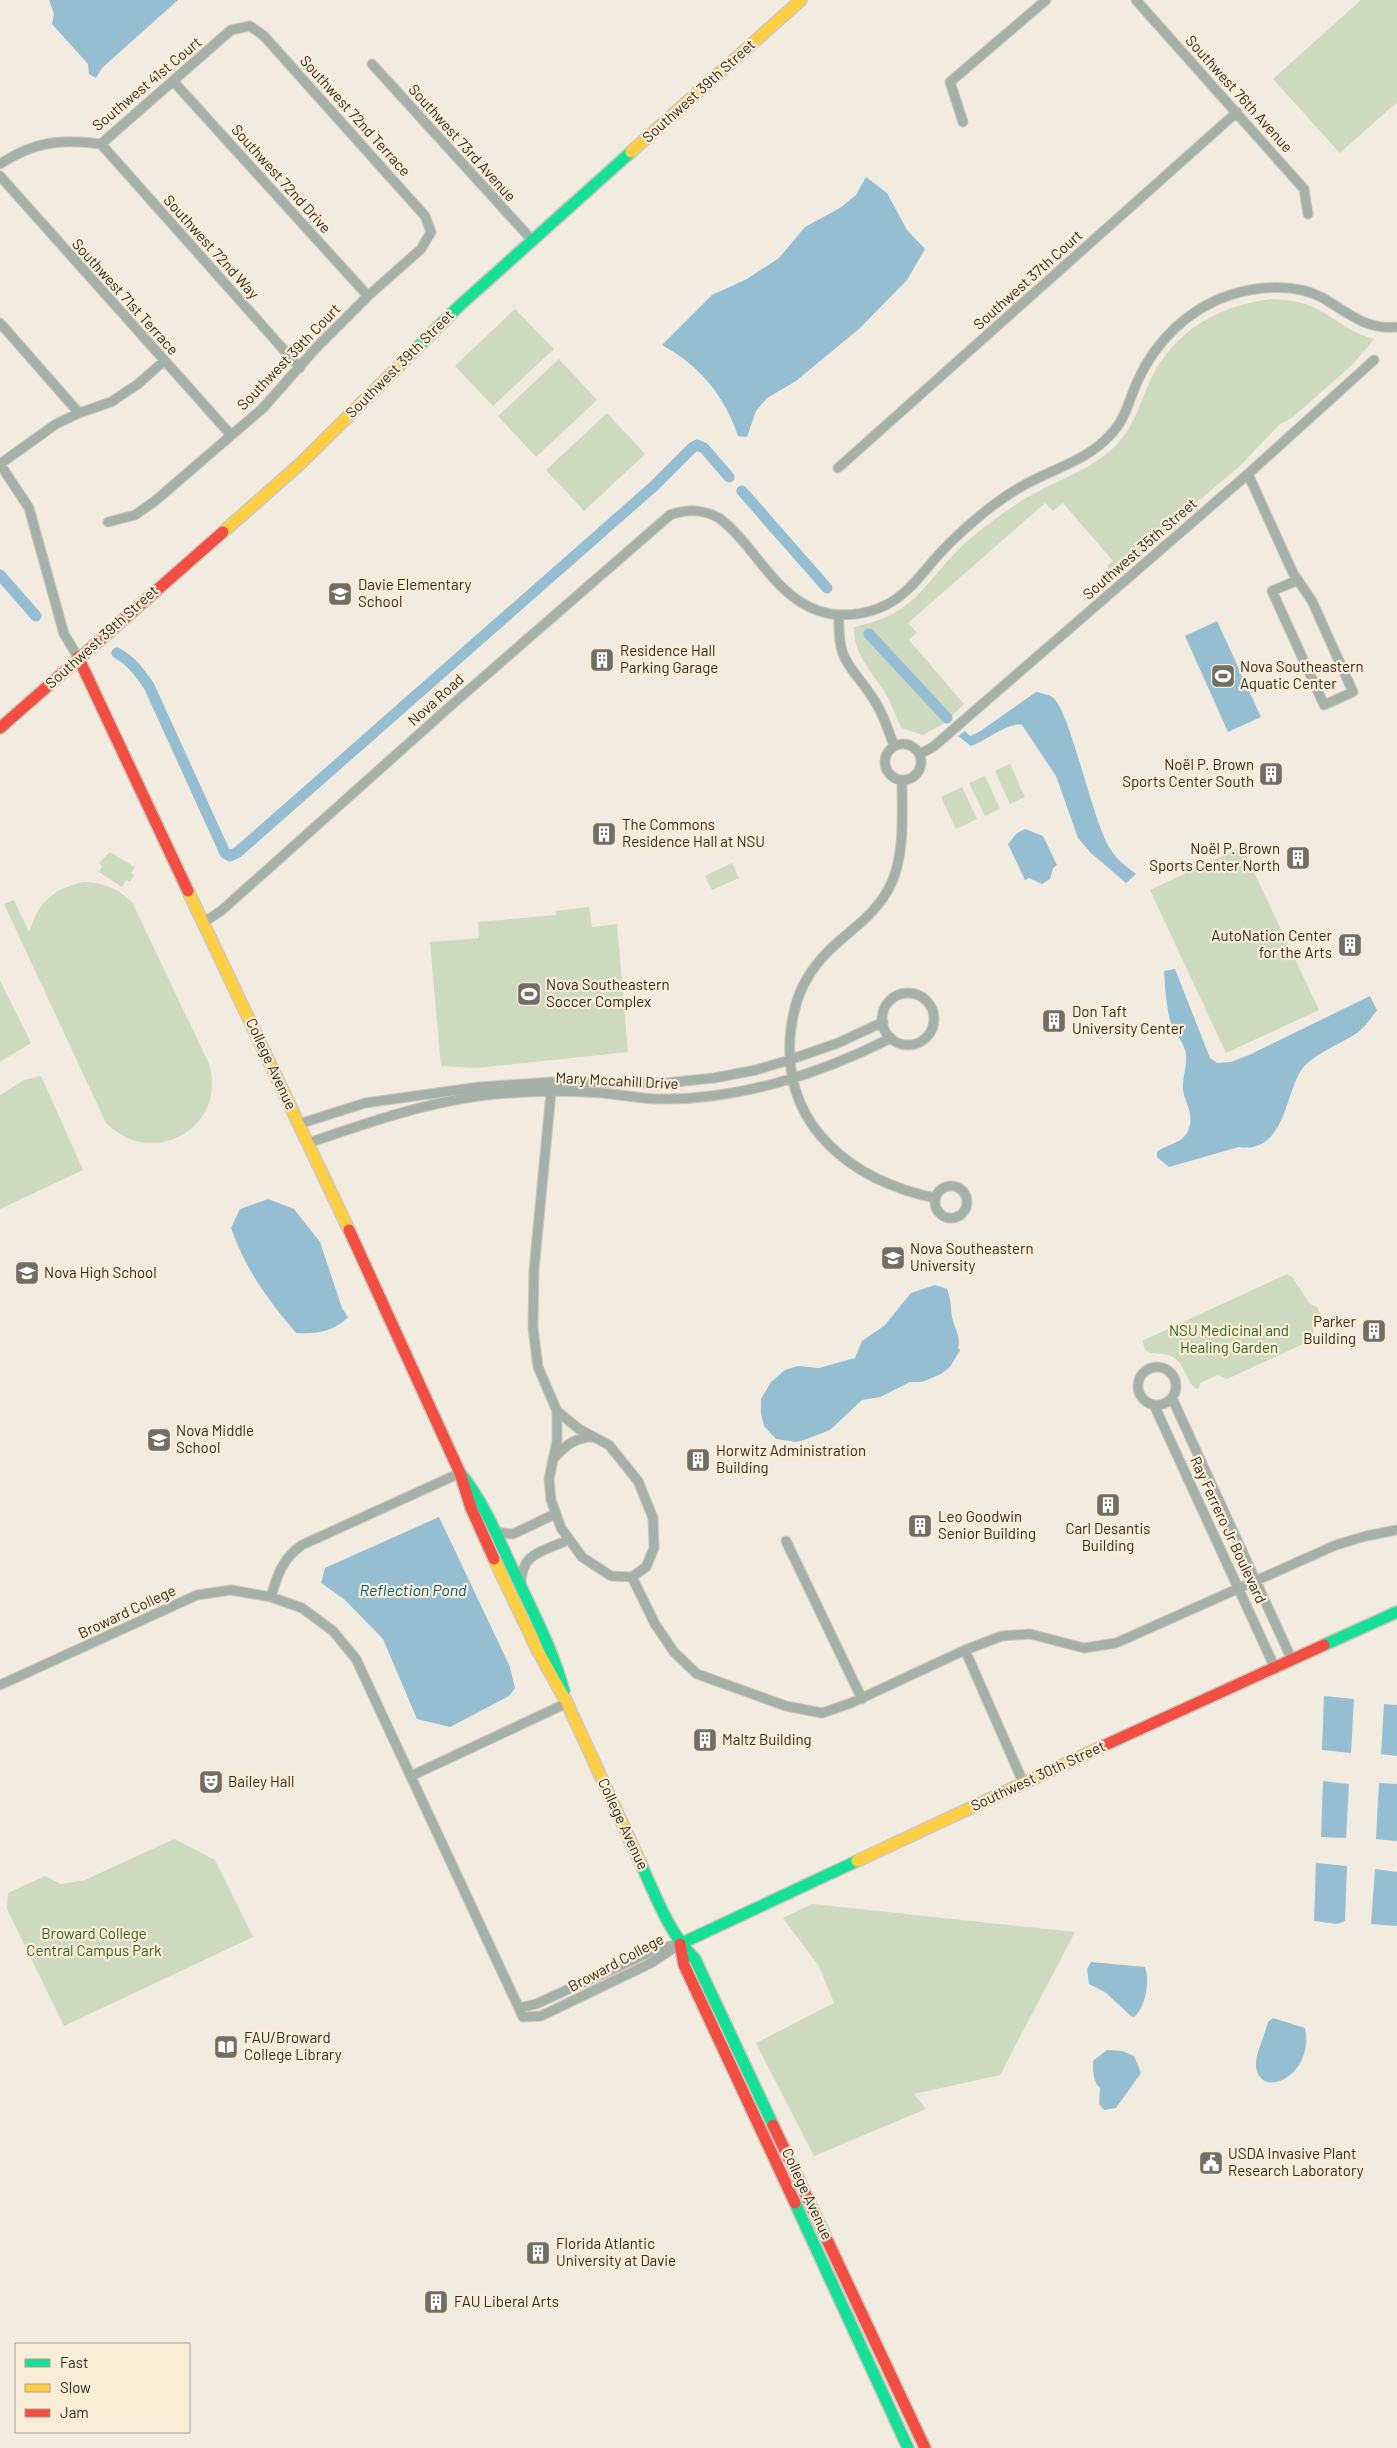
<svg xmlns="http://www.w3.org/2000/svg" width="1397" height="2448" font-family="Barlow,sans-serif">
	<rect width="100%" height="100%" fill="#f2ebdf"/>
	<path fill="#cddabf" d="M1361,0H1397V102L1340,153L1273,79Z
		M1272,299C1287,300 1301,301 1315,308C1336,318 1350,333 1374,339L1351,366L1293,417L1279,425L1240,466L1172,523L1160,536L1115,575L1107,566L1113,561L1063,503L1053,511L1045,503L908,623L917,633L909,640L964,704L943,724L923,735L901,728C896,718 893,706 887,696C873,672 853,656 854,627C915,614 920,588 960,548C977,532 997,517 1017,504C1050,481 1092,472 1119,442C1135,424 1140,402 1150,381C1173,331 1219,305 1272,299Z
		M515,309L554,349L493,406L455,366Z
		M559,359L597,400L536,457L498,416Z
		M607,413L645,454L584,511L546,470Z
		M1010,764L1025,797L1010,804L995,771Z
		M985,776L1000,809L985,816L969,783Z
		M962,787L977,819L956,829L941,797Z
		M1242,847L1319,1010L1226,1053L1150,890Z
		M110,852L135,867L131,873L134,875L130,882L126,880L122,887L99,872L102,866L99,863Z
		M732,863L739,878L712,890L705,876Z
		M83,882C102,882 119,889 132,902L209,1064C228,1128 152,1170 106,1123L4,904L14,900L29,932C39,902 51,890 83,882Z
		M589,907L592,927L617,924L628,1052L478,1068L441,1066L430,942L479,938L478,922L556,915V911Z
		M0,981L31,1043L0,1062Z
		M41,1076L83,1170L0,1209V1095L24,1080Z
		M1287,1274L1292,1277L1310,1304L1317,1307L1321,1315L1313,1324L1314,1339L1227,1379L1218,1375L1200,1383L1199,1388L1196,1389C1185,1380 1186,1365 1173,1357C1164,1352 1153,1355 1146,1351L1142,1341Z
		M174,1839L215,1860L253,1937L64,2026L7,1909L8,1893L45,1876L61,1884L85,1880Z
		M812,1904L1075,1932L1000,2075L914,2094L926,2109L814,2156L756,2043L834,2003L819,1966L783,1918Z"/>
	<path fill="#95bed2" d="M49,0H178L102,68L96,78L89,74L88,64L52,24L54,14Z
		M866,177L887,193L907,230L925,249L907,280L860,328L796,381L767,398L756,411L747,437L738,436C725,396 699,365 662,345L712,295L747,279L779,258L805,227L840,208L856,195Z
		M1217,621L1261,717L1228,732L1185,636Z
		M1036,692C1041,693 1047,694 1051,696C1070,706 1092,823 1111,850C1117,860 1127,867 1136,874L1126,883L1091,853L1078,838L1056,776L1022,725C1010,721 984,742 971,746L958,736L965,731L970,736L979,732Z
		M1025,829L1043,836L1057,865L1053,868L1050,879L1042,884L1029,878L1025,880L1008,844L1017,833Z
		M1175,969L1210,1058L1217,1063L1231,1062L1249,1055L1370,996L1377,1010C1371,1018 1365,1027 1357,1033C1341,1044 1310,1055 1300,1072C1285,1098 1283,1154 1239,1147L1169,1167L1157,1157V1152C1167,1144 1182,1144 1188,1131C1195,1113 1185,1104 1183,1090C1182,1079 1187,1067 1186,1055C1185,1042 1172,1030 1169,1017C1166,1002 1165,986 1164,971Z
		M268,1199L294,1209L320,1242L342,1308L348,1317C334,1332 316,1334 296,1333C267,1298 247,1272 231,1228L240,1209Z
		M935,1285L947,1289C952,1302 950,1310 953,1321C956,1331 961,1337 958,1348L960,1350L950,1367L941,1374L922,1382H910L880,1397L862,1400L830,1430L804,1440L796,1442L776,1439L764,1426L761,1413V1399L771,1382L785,1370L798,1366L819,1368L855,1358L862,1341L884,1326L911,1293Z
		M439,1517L510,1667L515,1688L509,1696L450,1727L417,1719L383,1639L344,1599L321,1583L325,1568Z
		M1324,1696L1354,1699L1351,1753L1322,1750Z
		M1384,1704L1397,1705V1756L1381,1754Z
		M1323,1781L1349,1784L1346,1838L1321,1837Z
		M1379,1783L1397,1784V1841L1376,1839Z
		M1316,1863L1347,1866L1345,1921L1337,1924L1314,1921Z
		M1375,1869L1397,1872V1926L1371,1924Z
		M1091,1962L1145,1967C1150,1980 1146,2007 1134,2017L1131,2016L1105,1992L1089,1984L1087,1969Z
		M1273,2018L1305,2028C1315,2075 1261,2101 1256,2067C1255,2054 1265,2035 1268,2022Z
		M1107,2050L1122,2051L1134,2056L1141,2073L1116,2108L1104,2110L1099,2104L1100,2088C1093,2082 1093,2070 1093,2061Z"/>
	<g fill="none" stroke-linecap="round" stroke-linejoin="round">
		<path stroke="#95bed2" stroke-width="11" d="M742,491L827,588
			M0,575L36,616
			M869,634L947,718
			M117,653C132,661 139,672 149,686L225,853L230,856L238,852L654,486L692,448L697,445L704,448L729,477"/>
		<defs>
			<path id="street" d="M1136,0L1304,189L1308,214
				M372,64L532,240
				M173,81L368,296
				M963,122L950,82L1046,0
				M101,144L300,368
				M0,164C35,141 61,139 101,144L231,30L250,26L264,36L425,216L431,232L421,249L368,296L316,348L263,408L155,501L135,515L108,522
				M0,176L231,435
				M0,323L79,413
				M0,464L29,508L64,634L78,657
				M0,464L56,424L79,413L111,402L138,384L164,361
				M838,468L1237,112
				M1248,474L1293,573L1312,601L1353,692L1324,705L1272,591L1298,580
				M839,615C837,666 852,664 876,703C884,716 889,732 894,746
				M885 762a18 18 0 1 1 36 0a18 18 0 1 1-36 0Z
				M920,754L933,747L1248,474L1374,360
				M902,780C902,812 905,852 892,882C872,926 832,936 808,977C796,996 792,1016 790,1038C784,1129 854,1181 935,1198
				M204,922L221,911L455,702L670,515C688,509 702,509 719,518C755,545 774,596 819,611C840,618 867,615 886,605C910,593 924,570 942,551C955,537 971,523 987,510C1001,499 1017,488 1034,480C1061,466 1090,458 1111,434C1126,419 1129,399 1138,380C1156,341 1188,309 1230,295C1258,286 1296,283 1323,298C1348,313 1366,330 1397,327
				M882 1019a26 26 0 1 1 52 0a26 26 0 1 1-52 0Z
				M552,1082L534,1270L533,1328L538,1367L557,1411V1441L549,1479L551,1500L561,1528L582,1557L611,1576L632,1577L646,1567L654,1548L653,1518L638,1481L609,1445L579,1429L557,1411
				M299,1124L365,1103L479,1087L552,1082L665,1083L714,1078L756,1070L789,1060L838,1043L883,1022
				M308,1143C364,1124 420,1104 479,1096C520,1091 562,1090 603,1093C621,1095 638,1098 656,1099C737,1101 820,1074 891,1038
				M935 1202a16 16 0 1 1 32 0a16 16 0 1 1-32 0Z
				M1138 1386a19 19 0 1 1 38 0a19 19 0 1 1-38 0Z
				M1172,1398L1292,1660
				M1154,1405L1275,1668
				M555,1457C566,1445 576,1437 593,1437
				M495,1532L513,1534L555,1514
				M786,1541L862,1699
				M632,1577L655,1624L674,1652L697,1674L786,1706L822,1713L851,1703L965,1650L1002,1636L1030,1634L1084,1648L1116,1643L1336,1545L1366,1536L1397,1530
				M521,1585C521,1552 542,1552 568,1540
				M271,1597C277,1575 283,1558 302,1545L460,1473
				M965,1650L1023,1782
				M0,1685L197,1595L231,1590L271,1597L302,1608L333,1631L356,1659L523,2017L541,2016L651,1963L680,1944
				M411,1776L567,1703
				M519,2008L536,2004L657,1949L675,1945"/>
			<path id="fast" d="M399,366L457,308L631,152
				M460,1473C485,1503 498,1539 515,1574C533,1613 553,1650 564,1691
				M1324,1645L1397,1612
				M640,1862C656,1896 668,1932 695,1959L773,2125
				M680,1944L857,1861
				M795,2203L908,2448"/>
			<path id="slow" d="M631,152L801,0
				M223,532L300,464L399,366
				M188,891L349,1230
				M494,1559L538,1651L567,1703L640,1862
				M857,1861L1103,1746"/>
			<path id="jam" d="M78,657L188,891
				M0,728L223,532
				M349,1230L460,1473L471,1508L494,1559
				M1103,1746L1324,1645
				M680,1944L684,1965L795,2203
				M773,2125L925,2448"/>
		</defs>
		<use href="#street" stroke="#cdc7bf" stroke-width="11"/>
		<use href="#fast" stroke="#cdc7bf" stroke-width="14"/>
		<use href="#slow" stroke="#cdc7bf" stroke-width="14"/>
		<use href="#jam" stroke="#cdc7bf" stroke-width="14"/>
		<use href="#street" stroke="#a4b0a8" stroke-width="9"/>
		<use href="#fast" stroke="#16e098" stroke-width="11"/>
		<use href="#slow" stroke="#ffcf43" stroke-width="11"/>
		<use href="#jam" stroke="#f24e42" stroke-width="11"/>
	</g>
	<defs>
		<symbol id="school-square" viewBox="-11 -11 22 22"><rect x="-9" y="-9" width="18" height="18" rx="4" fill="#736e64" stroke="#faedd7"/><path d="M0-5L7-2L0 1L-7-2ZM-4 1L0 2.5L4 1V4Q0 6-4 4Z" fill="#fff"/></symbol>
		<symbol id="building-square" viewBox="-11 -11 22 22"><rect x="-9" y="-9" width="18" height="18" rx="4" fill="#736e64" stroke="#faedd7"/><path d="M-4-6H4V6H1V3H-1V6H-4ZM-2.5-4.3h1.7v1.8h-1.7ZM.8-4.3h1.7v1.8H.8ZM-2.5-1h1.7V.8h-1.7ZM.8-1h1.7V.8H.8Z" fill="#fff"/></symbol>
		<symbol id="stadium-square" viewBox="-11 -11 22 22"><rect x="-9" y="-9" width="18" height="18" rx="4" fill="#736e64" stroke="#faedd7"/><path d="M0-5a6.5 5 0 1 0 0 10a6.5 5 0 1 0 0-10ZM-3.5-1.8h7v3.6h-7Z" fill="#fff"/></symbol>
		<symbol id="university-square" viewBox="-11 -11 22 22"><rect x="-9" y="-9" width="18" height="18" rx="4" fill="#736e64" stroke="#faedd7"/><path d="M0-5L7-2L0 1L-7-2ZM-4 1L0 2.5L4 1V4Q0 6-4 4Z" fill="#fff"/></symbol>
		<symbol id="theatre-square" viewBox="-11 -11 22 22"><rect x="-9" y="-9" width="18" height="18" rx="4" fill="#736e64" stroke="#faedd7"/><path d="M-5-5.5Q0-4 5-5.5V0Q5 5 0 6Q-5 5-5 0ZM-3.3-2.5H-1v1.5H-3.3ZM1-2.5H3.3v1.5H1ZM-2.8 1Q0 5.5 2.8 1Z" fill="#fff"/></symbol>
		<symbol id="library-square" viewBox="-11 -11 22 22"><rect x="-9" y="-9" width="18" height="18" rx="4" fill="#736e64" stroke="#faedd7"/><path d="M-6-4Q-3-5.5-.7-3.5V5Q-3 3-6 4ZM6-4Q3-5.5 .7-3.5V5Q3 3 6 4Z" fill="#fff"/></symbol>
		<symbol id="civic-square" viewBox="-11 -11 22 22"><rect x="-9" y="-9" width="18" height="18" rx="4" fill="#736e64" stroke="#faedd7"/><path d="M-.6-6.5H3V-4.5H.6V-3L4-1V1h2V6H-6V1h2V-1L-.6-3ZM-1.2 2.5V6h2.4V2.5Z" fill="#fff"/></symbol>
	</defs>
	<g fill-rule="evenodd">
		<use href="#school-square" x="326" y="580" width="28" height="28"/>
		<use href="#building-square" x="588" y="646" width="28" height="28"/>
		<use href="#stadium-square" x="1209" y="662" width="28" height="28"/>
		<use href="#building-square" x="1257" y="760" width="28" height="28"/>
		<use href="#building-square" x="590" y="820" width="28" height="28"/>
		<use href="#building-square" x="1284" y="844" width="28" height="28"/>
		<use href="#building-square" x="1336" y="931" width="28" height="28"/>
		<use href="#stadium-square" x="515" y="980" width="28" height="28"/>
		<use href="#building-square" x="1040" y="1007" width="28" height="28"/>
		<use href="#university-square" x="879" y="1244" width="28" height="28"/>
		<use href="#school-square" x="13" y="1259" width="28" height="28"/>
		<use href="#building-square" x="1360" y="1317" width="28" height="28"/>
		<use href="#school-square" x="145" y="1426" width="28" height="28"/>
		<use href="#building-square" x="684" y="1446" width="28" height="28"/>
		<use href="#building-square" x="1094" y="1491" width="28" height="28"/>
		<use href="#building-square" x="906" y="1512" width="28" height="28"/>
		<use href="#building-square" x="691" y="1726" width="28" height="28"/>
		<use href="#theatre-square" x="197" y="1768" width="28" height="28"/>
		<use href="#library-square" x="212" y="2033" width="28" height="28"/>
		<use href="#civic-square" x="1197" y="2149" width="28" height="28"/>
		<use href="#building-square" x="524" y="2239" width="28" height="28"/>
		<use href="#building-square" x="422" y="2288" width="28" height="28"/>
	</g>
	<g text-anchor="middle" stroke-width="4.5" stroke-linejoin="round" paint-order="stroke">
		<g font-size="15" fill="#2f2a22" stroke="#faedd7">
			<text transform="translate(147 84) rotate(-40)" y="5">Southwest 41st Court</text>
			<text transform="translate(699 91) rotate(-42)" y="5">Southwest 39th Street</text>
			<text transform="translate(1239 94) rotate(48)" y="5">Southwest 76th Avenue</text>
			<text transform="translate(355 116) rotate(48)" y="5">Southwest 72nd Terrace</text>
			<text transform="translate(462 143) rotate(48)" y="5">Southwest 73rd Avenue</text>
			<text transform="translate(281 179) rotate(48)" y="5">Southwest 72nd Drive</text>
			<text transform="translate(211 247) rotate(48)" y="5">Southwest 72nd Way</text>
			<text transform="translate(1028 280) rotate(-42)" y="5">Southwest 37th Court</text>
			<text transform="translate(125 297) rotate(48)" y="5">Southwest 71st Terrace</text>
			<text transform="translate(289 357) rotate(-46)" y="5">Southwest 39th Court</text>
			<text transform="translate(400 364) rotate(-45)" y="5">Southwest 39th Street</text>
			<text transform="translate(1140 549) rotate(-41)" y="5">Southwest 35th Street</text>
			<text transform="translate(102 637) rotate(-42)" y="5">Southwest 39th Street</text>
			<text transform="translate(436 700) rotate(-42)" y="5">Nova Road</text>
			<text transform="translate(271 1064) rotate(65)" y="5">College Avenue</text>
			<text transform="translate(617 1081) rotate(3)" y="5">Mary Mccahill Drive</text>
			<text transform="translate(1228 1530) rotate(65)" y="5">Ray Ferrero Jr Boulevard</text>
			<text transform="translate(127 1612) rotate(-25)" y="5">Broward College</text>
			<text transform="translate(1038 1776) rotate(-25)" y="5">Southwest 30th Street</text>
			<text transform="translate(623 1824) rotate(65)" y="5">College Avenue</text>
			<text transform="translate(616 1963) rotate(-28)" y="5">Broward College</text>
			<text transform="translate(807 2194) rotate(65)" y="5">College Avenue</text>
		</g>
		<g font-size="15" fill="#2f2a22" stroke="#faedd7" text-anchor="start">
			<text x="358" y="590">Davie Elementary<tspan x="358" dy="17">School</tspan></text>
			<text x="620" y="656">Residence Hall<tspan x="620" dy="17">Parking Garage</tspan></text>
			<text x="1240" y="672">Nova Southeastern<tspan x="1240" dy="17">Aquatic Center</tspan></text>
			<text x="1254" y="770" text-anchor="end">Noël P. Brown<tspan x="1254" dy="17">Sports Center South</tspan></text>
			<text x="622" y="830">The Commons<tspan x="622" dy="17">Residence Hall at NSU</tspan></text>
			<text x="1280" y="854" text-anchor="end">Noël P. Brown<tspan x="1280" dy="17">Sports Center North</tspan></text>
			<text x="1332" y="941" text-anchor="end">AutoNation Center<tspan x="1332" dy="17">for the Arts</tspan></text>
			<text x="546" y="990">Nova Southeastern<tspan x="546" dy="17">Soccer Complex</tspan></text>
			<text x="1072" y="1017">Don Taft<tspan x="1072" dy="17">University Center</tspan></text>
			<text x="910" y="1254">Nova Southeastern<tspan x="910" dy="17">University</tspan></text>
			<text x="44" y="1278">Nova High School</text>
			<text x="1356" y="1327" text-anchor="end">Parker<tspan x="1356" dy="17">Building</tspan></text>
			<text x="176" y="1436">Nova Middle<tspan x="176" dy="17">School</tspan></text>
			<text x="716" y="1456">Horwitz Administration<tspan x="716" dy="17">Building</tspan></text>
			<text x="938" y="1522">Leo Goodwin<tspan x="938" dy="17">Senior Building</tspan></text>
			<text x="1108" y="1534" text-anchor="middle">Carl Desantis<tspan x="1108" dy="17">Building</tspan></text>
			<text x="722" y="1745">Maltz Building</text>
			<text x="228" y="1787">Bailey Hall</text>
			<text x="244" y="2043">FAU/Broward<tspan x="244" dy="17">College Library</tspan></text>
			<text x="1228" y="2159">USDA Invasive Plant<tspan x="1228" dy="17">Research Laboratory</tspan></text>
			<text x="556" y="2249">Florida Atlantic<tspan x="556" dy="17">University at Davie</tspan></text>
			<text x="454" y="2307">FAU Liberal Arts</text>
		</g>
		<g font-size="15" fill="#33611d" stroke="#faedd7">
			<text x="1229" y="1336">NSU Medicinal and<tspan x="1229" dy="17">Healing Garden</tspan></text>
			<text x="94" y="1939">Broward College<tspan x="94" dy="17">Central Campus Park</tspan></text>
		</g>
		<g font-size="16" font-style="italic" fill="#035879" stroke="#faedd7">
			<text x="413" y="1596">Reflection Pond</text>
		</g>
	</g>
	<rect x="15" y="2343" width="175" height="90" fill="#faedd7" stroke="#a99f8f"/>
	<rect x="25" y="2359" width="25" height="8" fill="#16e098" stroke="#a99f8f"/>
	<text x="60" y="2368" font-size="15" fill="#2f2a22">Fast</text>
	<rect x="25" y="2384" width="25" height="8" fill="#ffcf43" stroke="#a99f8f"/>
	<text x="60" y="2393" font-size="15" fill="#2f2a22">Slow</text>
	<rect x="25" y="2409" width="25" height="8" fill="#f24e42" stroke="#a99f8f"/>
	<text x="60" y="2418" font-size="15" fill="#2f2a22">Jam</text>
</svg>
